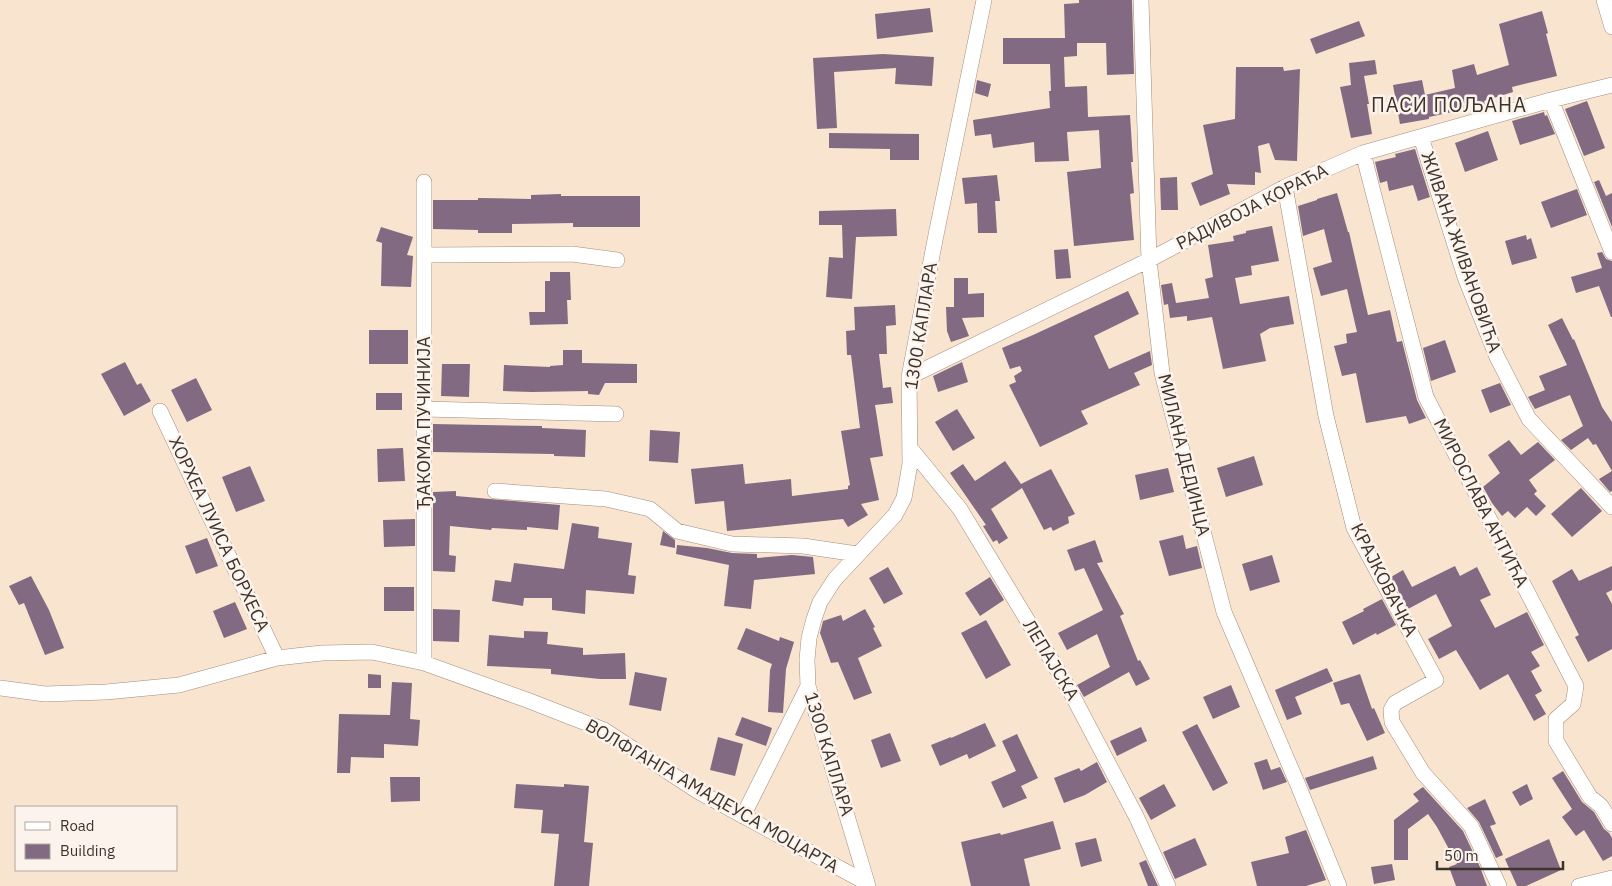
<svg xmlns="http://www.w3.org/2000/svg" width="1612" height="886" font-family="'IBM Plex Sans',sans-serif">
	<rect width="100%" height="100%" fill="#f9e4d0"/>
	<path fill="#826a82" d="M1079,0H1132L1134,74L1107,75L1106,43H1077V56L1064,57L1065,87L1087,86L1088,117L1130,115L1133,162H1131L1134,193L1130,194L1134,240L1074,246L1067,172L1101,168L1099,130L1067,132L1069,161L1035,162L1034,142L993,148L991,134L975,136L973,120L1050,108L1049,91H1051L1050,64H1003V38H1065L1064,4L1079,3Z
		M930,8L933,32L877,39L875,14Z
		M1542,11L1548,33L1546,34L1557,76L1512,87L1513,92L1484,101L1485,105L1429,117V119L1400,124L1393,85L1422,80L1425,95L1455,88L1452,70L1474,64L1477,75L1509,65L1499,24Z
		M1359,21L1365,36L1316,54L1310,39Z
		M883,54L934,57L932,86L895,84L896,68L834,72L837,128L817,129L813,58Z
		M1375,60L1377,74L1364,76L1369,104H1367L1372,134L1351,138L1340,87L1351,85L1349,63Z
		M1236,67H1283L1284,71L1300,69L1297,161L1275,160L1269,143L1258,146L1261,173L1255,172V185L1227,184L1230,194L1200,206L1191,183L1213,174L1203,125L1235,119Z
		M977,80L991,84L988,97L975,93Z
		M1587,101L1605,148L1584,156L1565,109Z
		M1544,112L1545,116L1547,115L1555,134L1520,145L1512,121Z
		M1488,131L1498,160L1465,172L1455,143Z
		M829,133L919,134V160H890V149L829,148Z
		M1415,149L1430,197L1418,201L1413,185L1389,191L1387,181L1380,183L1375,162L1396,157L1395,154Z
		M997,175L1000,201H995L997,233H978L977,203L965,204L962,178Z
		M1177,177L1178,210H1161L1160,178Z
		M1599,180L1606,196L1612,193V227L1594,182Z
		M1577,189L1587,215L1551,228L1541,202Z
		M1337,193L1348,232H1349L1368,315L1390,310L1397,342L1402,341L1417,400L1426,418L1409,424L1406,416L1366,423L1356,373L1342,376L1334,346L1347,343L1346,334L1357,332L1347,289L1321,296L1313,268L1332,262L1324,229L1303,236L1298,206L1317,200V199Z
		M561,194V196H640V227H573V223L512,224V233H478V230L433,229V200H478V198L531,199V195Z
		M896,209L897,236L856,237L852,299L826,297L829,257L843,258L842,225H819V211Z
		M1272,226L1279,261L1251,266L1252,275L1235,278L1240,304L1289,296L1294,324L1270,328L1260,334L1266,361L1223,369L1212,317L1187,321V316L1170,318L1168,304L1164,305L1161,285L1172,283L1176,303L1209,298L1205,279L1213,277L1208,245L1234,241L1233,236L1246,233V231Z
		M381,227L413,237L407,255L413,256L411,287L381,286L382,243L376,241Z
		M1526,235L1527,240L1531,238L1537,258L1512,265L1505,241Z
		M1068,249L1071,278L1056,279L1054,250Z
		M1602,252L1606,259L1612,261V317H1611L1599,286L1576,293L1571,277L1602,268L1597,253Z
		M550,272H570L571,300H567L568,324L530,325L529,312H545V281H550Z
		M954,278H968V294L984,293V317L962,318L969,336L951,342L947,331L946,307H954Z
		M1128,291L1139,314L1094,336L1109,369L1150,351L1152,365L1134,373L1140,385L1081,411L1088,424L1040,447L1009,385L1016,382L1014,376L1022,371L1020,366L1010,369L1002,348L1033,335Z
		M895,305L896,325L886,326L887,354H879L883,388L891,387L893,403L875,405L883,456L870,458L879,500L861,504L868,515L848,527L843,519L727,531L724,501L695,504L691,469L743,464L745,484L791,479L792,496L848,489V486L850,485L841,431L860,428L851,355H847L846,331L855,330L854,307Z
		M1562,318L1573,340L1574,339L1602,407L1612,422V491L1610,492L1599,479L1612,471L1596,444L1593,445L1588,438L1571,450L1561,440L1583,426L1570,395L1535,409L1528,397L1545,390L1539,376L1567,365L1548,325Z
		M369,330H408V364H369Z
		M1445,340L1456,372L1431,381L1423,348Z
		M563,350H582V363L637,364V383H605L599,395L588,394V391L532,392L503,391L504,365L550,367V366L563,365Z
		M125,362L137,385L141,383L151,401L124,416L101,374Z
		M962,362L968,382L938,392L933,376Z
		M442,364H470L469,397L441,396Z
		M196,378L212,410L187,422L171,390Z
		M1500,383L1511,405L1490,413L1481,390Z
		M376,393H402V410H376Z
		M957,409L975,438L953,451L935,422Z
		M433,424L542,426V428L586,430L585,457L554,456V454L433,452Z
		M650,430L680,432L678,463L649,461Z
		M1509,440L1521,455L1538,442L1555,460L1529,480L1537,491L1534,494L1546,506L1536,516L1527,507L1515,518L1508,511L1502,516L1492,503L1483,487L1500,473L1488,455Z
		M403,448L405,481L378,482L377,449Z
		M1254,456L1263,485L1226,497L1217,468Z
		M1005,461L1021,484L1051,469L1075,514L1068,517L1069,523L1053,531L1051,527L1044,530L1022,488L991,509L1008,538L999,544L997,540L993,542L983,526L986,525L950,473L963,464L975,481Z
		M250,466L265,501L236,512L222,477Z
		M1168,468L1174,492L1140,500L1135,475Z
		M1581,488L1602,511L1572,537L1551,514Z
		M456,491V496L560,505L558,530L527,527V530L492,528L491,530L450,526L449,555L456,556L455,572L433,571V492Z
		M415,519V546L384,547L383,520Z
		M572,523L599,527L598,538L632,543L628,575L636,576L634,594L586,590L585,614L552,610V598H524L523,606L492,601L495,580L511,582L514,563L564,569Z
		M663,531L675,540V548L660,545Z
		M1183,535L1186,549L1197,546L1202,568L1169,576L1159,541Z
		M207,538L218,566L196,574L185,546Z
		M1095,540L1103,562L1097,563L1124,614L1120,616L1138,661L1140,660L1150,679L1136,686L1129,672L1084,697L1077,685L1110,667L1097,634L1067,650L1058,633L1103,610L1084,568L1075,571L1067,550Z
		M677,545L707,548L732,553L757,554V558L792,555L813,557L815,574L754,580L751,609L724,606L729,565L676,554Z
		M1272,555L1280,582L1250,591L1242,564Z
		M1455,566L1460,576L1477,567L1491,595L1480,600L1495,628L1527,612L1544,645L1531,652L1540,666L1531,671L1542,691L1535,695L1546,714L1534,721L1508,674L1480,690L1456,650L1439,659L1428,639L1452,626L1436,594L1408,609L1391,577L1403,570L1412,587Z
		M1612,566V590L1606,593L1612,604V649L1588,662L1575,637L1579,635L1552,581L1572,569L1579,581Z
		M888,567L903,594L884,604L869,578Z
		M31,576L49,610L64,648L45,655L24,603L19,605L9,586Z
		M990,577L1004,600L980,616L965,593Z
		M384,587H414V611H384Z
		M1382,599L1396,625L1377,635L1376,633L1353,645L1342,622L1364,611L1363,609Z
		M235,602L247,629L224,638L213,611Z
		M433,609L460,610L459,642L433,641Z
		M865,609L875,627L873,628L882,646L858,658L872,693L854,700L838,662L831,663L820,633L823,621L841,615L843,621Z
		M986,620L1011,665L986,679L961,633Z
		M746,628L779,641L780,637L794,642L786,669L783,713L768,712L770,670L772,664L737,649Z
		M524,631L548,632L547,644L583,648V655L625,653L626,679H600L551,674V669L487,666L489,635L524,638Z
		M1327,668L1333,681L1295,697L1302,714L1287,720L1275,690Z
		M635,672L667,678L661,711L629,705Z
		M368,674L381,675V688H368Z
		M1360,674L1372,709L1374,708L1385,733L1367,741L1349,703L1341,705L1333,683Z
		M392,682L412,683L410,719L420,720L418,746L384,744V758L351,757L350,773H337L339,714L390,715Z
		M1231,685L1240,707L1213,719L1203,697Z
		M742,717L772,728L766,746L735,735Z
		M985,723L996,746L969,759L967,754L940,766L931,745L951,737V738Z
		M1197,724L1228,783L1213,791L1182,732Z
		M1141,727L1147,741L1117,756L1110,741Z
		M890,733L901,761L881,768L871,740Z
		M1017,734L1038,778L1021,786L1027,798L1003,808L991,782L1016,771L1002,741Z
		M718,737L743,744L735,776L710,770Z
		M1373,756L1377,769L1310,790L1305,778Z
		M1267,759L1271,770L1280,767L1287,782L1263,790L1254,763Z
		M1097,762L1107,782L1085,795L1064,803L1054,778L1079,768L1081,771Z
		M1563,771L1582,802L1594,812L1604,829L1609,833L1612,838V856L1603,861L1584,830L1576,836L1562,817L1572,809L1552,778Z
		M390,777H420V801L391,802Z
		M516,784L564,787V784L589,786L584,842L593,843L589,886H554L559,834L541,833L543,810L514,808Z
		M1164,784L1176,806L1151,820L1139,798Z
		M1527,784L1533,799L1520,806L1512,792Z
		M1423,787L1463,831L1480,867L1487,886H1456L1449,867L1457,864L1437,827L1428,814L1408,829V860H1394V820L1419,801L1413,794Z
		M1485,799L1496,824L1490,826L1503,855L1496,858L1479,822L1467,808Z
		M1053,821L1061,849L1024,859L1030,886H971L961,842L1000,833L1001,835Z
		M1306,830L1326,880L1306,886H1257L1251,862L1289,853L1285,837Z
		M1096,838L1102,861L1081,867L1075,843Z
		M1195,838L1207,865L1175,879L1163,852Z
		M1549,839L1561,870L1526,886H1517L1505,859Z
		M1146,860L1158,886H1148L1139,863Z
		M1392,864L1395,880L1374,884L1371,867Z"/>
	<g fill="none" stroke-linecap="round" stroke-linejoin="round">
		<defs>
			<path id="street" d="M1141,0L1149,260L1162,373L1224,612L1298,785L1339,886
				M1604,0L1612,27
				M1551,100L1612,252
				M1421,137L1465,277L1497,357L1529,419L1612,507
				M1363,153L1426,397L1576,686L1573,704L1556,719V741L1590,797L1601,806L1612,824
				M1285,187L1326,416L1354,528L1436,680L1395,703L1391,710L1392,722L1423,773L1471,826L1499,886
				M424,255L572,254L617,260
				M909,377L1149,260L1285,187L1363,153L1551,100L1612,85
				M424,409L616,414
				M160,411L277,658
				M911,449L960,509L1069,689L1136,816L1168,886
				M495,491L606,499L650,509L677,531L732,544L803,546L857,554
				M424,663V182
				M0,688L45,694L106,692L179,685L277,658L322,653L372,652L424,663L527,700L604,730L699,792L867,883
				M743,816L808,686
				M868,886L808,686L807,660L809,638L814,619L820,602L835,579L895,515L904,498L910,464L909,377L935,240L984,0
				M1579,886L1612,878"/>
		</defs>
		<use href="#street" stroke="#a18e7b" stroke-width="16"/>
		<use href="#street" stroke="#fff" stroke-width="15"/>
	</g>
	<g text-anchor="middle" stroke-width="5" stroke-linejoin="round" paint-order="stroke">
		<g font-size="18" fill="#3c342c" stroke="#fcf4ec">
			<text transform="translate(1252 207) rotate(-27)" y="6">РАДИВОЈА КОРАЋА</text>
			<text transform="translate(1461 252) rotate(71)" y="6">ЖИВАНА ЖИВАНОВИЋА</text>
			<text transform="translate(921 326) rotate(-81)" y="6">1300 КАПЛАРА</text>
			<text transform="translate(424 423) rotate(-90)" y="6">ЂАКОМА ПУЧИНИЈА</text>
			<text transform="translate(1184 455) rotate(76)" y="6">МИЛАНА ДЕДИНЦА</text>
			<text transform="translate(1481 503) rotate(63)" y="6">МИРОСЛАВА АНТИЋА</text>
			<text transform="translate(219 534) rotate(65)" y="6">ХОРХЕА ЛУИСА БОРХЕСА</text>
			<text transform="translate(1384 580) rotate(63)" y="6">КРАЈКОВАЧКА</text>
			<text transform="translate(1051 660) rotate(59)" y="6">ЛЕПАЈСКА</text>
			<text transform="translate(829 754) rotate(73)" y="6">1300 КАПЛАРА</text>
			<text transform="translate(712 796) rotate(30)" y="6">ВОЛФГАНГА АМАДЕУСА МОЦАРТА</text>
		</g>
		<g font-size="20" letter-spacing="1" fill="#3c342c" stroke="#fcf4ec">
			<text x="1449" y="112">ПАСИ ПОЉАНА</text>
		</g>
	</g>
	<rect x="15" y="806" width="162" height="65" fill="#fcf4ec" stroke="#afa79f"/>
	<rect x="25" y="822" width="25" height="8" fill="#ffffff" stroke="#afa79f"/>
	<text x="60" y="831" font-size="15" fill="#3c342c">Road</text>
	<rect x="25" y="844" width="25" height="15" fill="#826a82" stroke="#afa79f"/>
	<text x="60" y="856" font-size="15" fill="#3c342c">Building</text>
	<path d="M1437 861v8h126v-8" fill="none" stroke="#3c342c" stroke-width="2.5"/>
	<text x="1444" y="861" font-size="15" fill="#3c342c" stroke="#fcf4ec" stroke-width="4" paint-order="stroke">50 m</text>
</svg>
